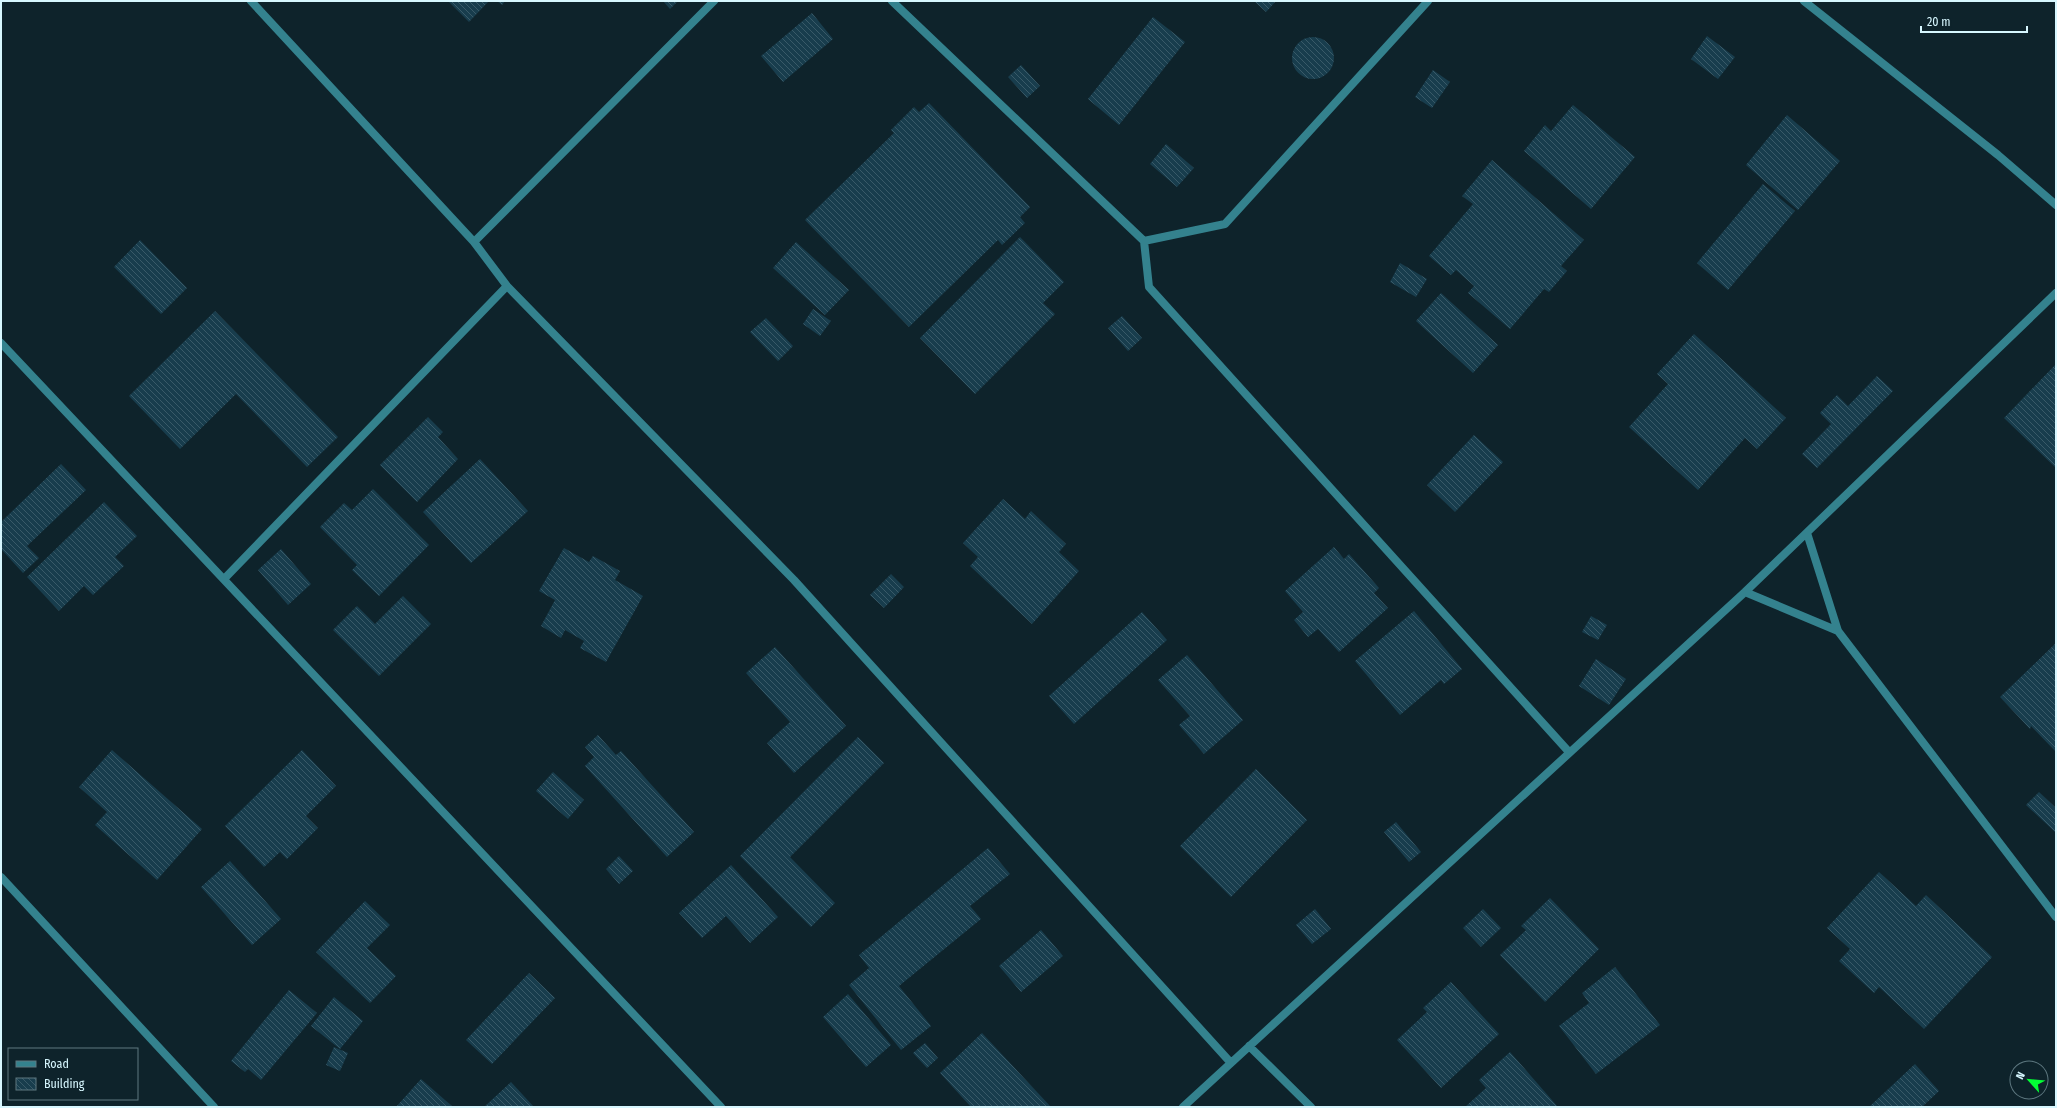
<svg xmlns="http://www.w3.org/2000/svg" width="2057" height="1108" font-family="'Fira Sans Condensed',sans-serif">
	<defs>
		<pattern id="building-back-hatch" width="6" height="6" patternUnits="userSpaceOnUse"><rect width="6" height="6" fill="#183d4d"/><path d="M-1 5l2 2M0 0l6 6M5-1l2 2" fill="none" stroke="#395a68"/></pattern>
	</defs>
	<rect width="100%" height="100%" fill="#0e232b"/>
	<path fill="url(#building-back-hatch)" d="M448,1H489L469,22Z
		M497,1H505L502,5Z
		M663,1H678L670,9Z
		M1254,1H1276L1266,12Z
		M812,13L833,39L783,82L761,56Z
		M1153,17L1185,42L1119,125L1088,99Z
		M1707,36L1735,57L1718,79L1691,59Z
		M1292 58a21 21 0 1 1 42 0a21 21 0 1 1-42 0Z
		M1021,65L1040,86L1027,98L1008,77Z
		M1433,70L1450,82L1432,108L1415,97Z
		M929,103L1030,207L1020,217L1025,223L1002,245L998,240L909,327L805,220L894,133L891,130L914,107L919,112Z
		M1573,105L1635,157L1591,209L1524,151L1545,125L1551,131Z
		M1787,115L1840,161L1798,210L1746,165Z
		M1166,144L1194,168L1177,187L1150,164Z
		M1492,160L1584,240L1561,266L1567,271L1549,292L1544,289L1510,329L1468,293L1474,286L1456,270L1451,275L1429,256L1473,204L1462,196Z
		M1763,184L1795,211L1728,290L1697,263Z
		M1020,237L1064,282L1043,303L1055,314L975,394L920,338Z
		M140,240L187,288L161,314L114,267Z
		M796,242L849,290L825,315L773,268Z
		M1400,263L1427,279L1416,297L1390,282Z
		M1441,293L1498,345L1473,373L1416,321Z
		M813,309L831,321L820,336L803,324Z
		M215,311L338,437L307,467L236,394L180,449L129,396Z
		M1122,316L1142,338L1128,351L1108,328Z
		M766,318L793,346L778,361L750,332Z
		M1694,334L1786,418L1757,449L1745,438L1698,490L1629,427L1668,384L1657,374Z
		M2056,364V468L2004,418Z
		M1877,376L1893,391L1817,468L1802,454L1831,424L1820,413L1837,395L1848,406Z
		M428,417L443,432L438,437L458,459L417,502L380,465Z
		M1474,435L1503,462L1455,512L1427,485Z
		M480,459L528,511L471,563L423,512Z
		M61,464L86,490L27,546L39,558L23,573L1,549V522Z
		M373,489L429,545L379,596L352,570L357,565L320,527L344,503L352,510Z
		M1003,499L1025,519L1031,511L1066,544L1059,552L1079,571L1032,624L970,566L978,557L963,543Z
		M104,502L137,536L115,557L124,566L93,595L84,586L59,611L27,577Z
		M1334,547L1344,559L1349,554L1379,588L1374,593L1388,608L1339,652L1318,629L1308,637L1294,620L1303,612L1285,591Z
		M564,548L589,562L593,556L620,571L615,580L643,596L606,662L580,648L584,641L565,630L561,638L541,626L555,600L539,591Z
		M281,549L311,584L288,605L258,570Z
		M891,574L904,587L884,608L870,595Z
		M403,596L431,624L379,676L333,630L357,606L375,624Z
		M1414,611L1462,669L1444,684L1441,680L1400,715L1355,661Z
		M1142,612L1167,640L1074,724L1049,696Z
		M1591,616L1607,625L1598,640L1582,632Z
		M2056,643V752L2031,726L2030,729L2000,697Z
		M775,647L846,726L794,773L767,743L790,722L746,673Z
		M1187,655L1243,720L1204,754L1179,725L1190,716L1158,680Z
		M1596,659L1626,679L1609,705L1579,686Z
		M598,735L616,755L621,751L694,832L667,857L585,766L594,757L585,747Z
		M858,737L884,763L790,857L835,903L811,927L740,856Z
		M112,750L202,829L157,880L95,825L107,812L79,787Z
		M302,750L336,786L306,816L318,828L287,859L280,852L264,867L225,826Z
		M1256,769L1307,820L1231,897L1180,846Z
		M553,772L584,800L568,819L536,791Z
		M2039,792L2056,808L2055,832L2026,805Z
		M1396,822L1421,852L1409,862L1384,832Z
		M988,848L1010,874L970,906L981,919L899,986L931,1026L901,1050L849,985L869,968L859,955Z
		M619,856L633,871L619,884L606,869Z
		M230,861L281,919L252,945L201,887Z
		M731,865L778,917L750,943L726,916L702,938L679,913Z
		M1879,872L1916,906L1926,895L1992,957L1924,1029L1879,987L1874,993L1839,961L1850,949L1827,928Z
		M1550,898L1599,949L1545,1002L1500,955L1526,930L1521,926Z
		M365,901L390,925L367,948L396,976L370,1003L316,952Z
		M1315,909L1331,929L1312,944L1296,925Z
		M1483,909L1501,928L1481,947L1463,928Z
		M1041,930L1063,956L1021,992L999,966Z
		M1615,967L1660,1025L1596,1074L1559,1026L1589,1003L1582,993Z
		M529,973L555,998L492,1064L466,1040Z
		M1451,982L1499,1034L1441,1088L1397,1040L1427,1012L1423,1008Z
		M289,990L317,1013L261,1080L248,1069L245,1072L231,1061Z
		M848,994L891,1045L866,1067L823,1017Z
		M334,997L363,1021L340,1049L311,1026Z
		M982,1033L1051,1107H971L940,1073Z
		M925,1043L938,1058L927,1068L913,1053Z
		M334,1047L348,1053L340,1071L326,1065Z
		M1510,1052L1558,1107H1465L1486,1088L1479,1080Z
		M1915,1064L1939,1091L1922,1107H1869Z
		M421,1079L453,1107H396Z
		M511,1082L534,1107H484Z"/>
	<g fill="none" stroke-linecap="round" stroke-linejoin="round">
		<path stroke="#34828e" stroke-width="8" d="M251,1L474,242L507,286L794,580L1231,1063
			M892,1L1144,241L1149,287L1569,752
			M1804,1L1998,155L2056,205
			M1144,241L1225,224L1428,1
			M474,242L714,1
			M1,343L721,1107
			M1807,533L1838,631L2056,917
			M225,578L507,286
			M1745,592L1838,631
			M1,877L214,1107
			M1249,1046L1311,1107
			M1183,1107L1745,592L2056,293"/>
	</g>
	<rect width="2057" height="1108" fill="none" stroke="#d7f7ff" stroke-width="4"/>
	<rect x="8" y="1048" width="130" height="52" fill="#0e232b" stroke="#5e7880"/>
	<rect x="16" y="1061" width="20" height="6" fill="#34828e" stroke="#5e7880"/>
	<text x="44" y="1068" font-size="12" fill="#d7f7ff">Road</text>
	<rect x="16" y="1078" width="20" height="12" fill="url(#building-back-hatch)" stroke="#5e7880"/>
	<text x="44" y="1088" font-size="12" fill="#d7f7ff">Building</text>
	<g transform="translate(2029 1080) rotate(297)"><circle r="19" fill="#0e232b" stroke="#5e7880"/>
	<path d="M0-3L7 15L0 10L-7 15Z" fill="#03ff35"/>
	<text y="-6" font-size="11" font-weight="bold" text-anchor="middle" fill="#d7f7ff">N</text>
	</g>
	<path d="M1921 26v6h106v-6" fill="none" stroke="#d7f7ff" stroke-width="2"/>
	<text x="1927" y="26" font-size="12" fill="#d7f7ff" stroke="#0e232b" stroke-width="3" paint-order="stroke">20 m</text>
</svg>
